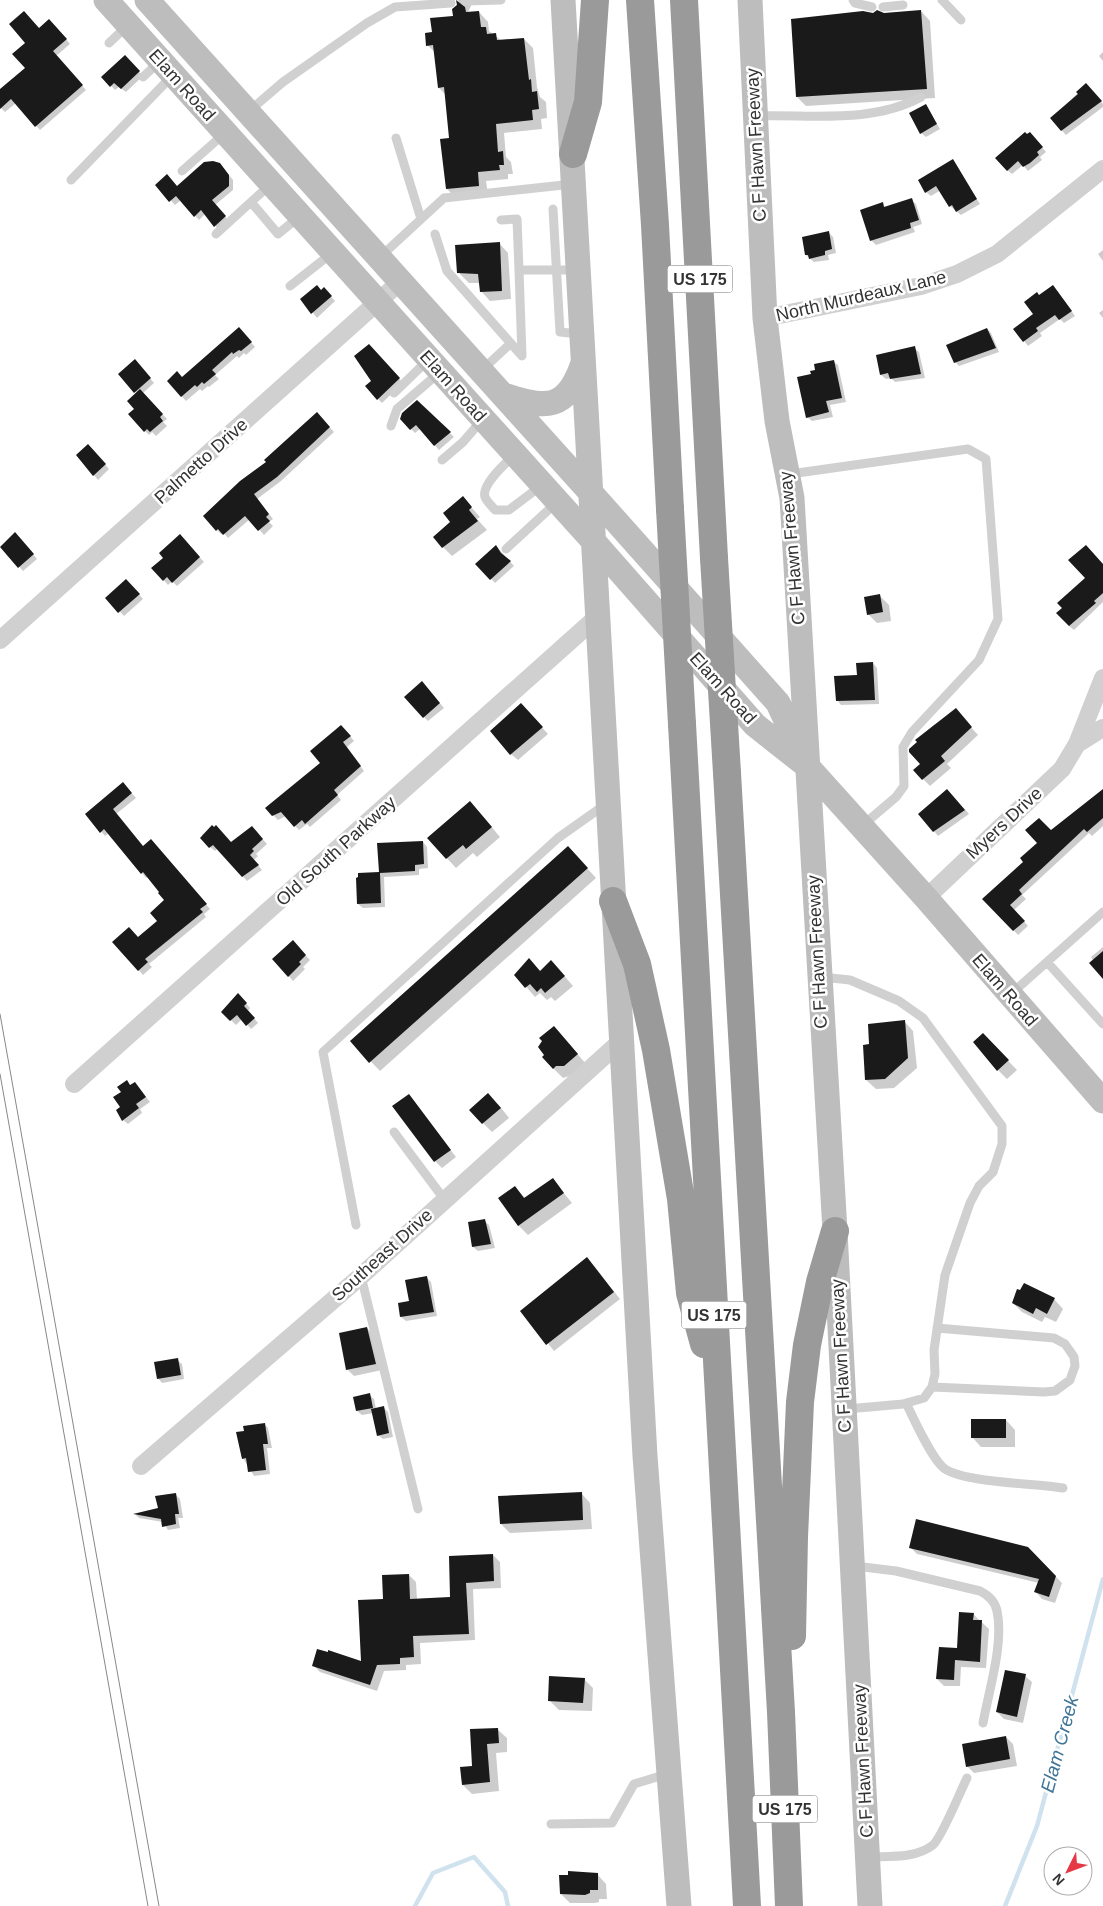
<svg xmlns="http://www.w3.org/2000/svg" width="1103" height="1906" font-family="Helvetica,sans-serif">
	<rect width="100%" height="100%" fill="#fff"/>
	<path fill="#0003" d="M457,0H469L472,4L468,12H479L488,22L489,31L502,41L524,39L533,48L537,87L540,97L546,102L547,118L541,119L542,129L504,133L506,157L511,162L513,174H508V179L486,181L488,195L456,198L447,189L451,139L446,95L439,88L436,53L427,45L433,34L454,17L453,9L459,2Z
		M921,11L930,21L935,98L806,106L797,97L883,14Z
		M54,25L70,44L56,56L86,90L40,130L16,103L5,112L0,107V91L26,68Z
		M1103,52V61L1099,56Z
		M125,57L143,76L126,92L119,87L115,90L103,77Z
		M1086,85L1103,104V107L1066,135L1051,119Z
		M926,106L940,129L926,137L921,133Z
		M1034,138L1046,152L1040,157L1042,160L1028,171L1023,165L1012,174L1007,170Z
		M952,160L980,204L961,215L950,206L941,190L931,196L926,192Z
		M220,164L233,180V190L215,205L229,221L219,230L205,214L199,220L181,200L175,205L156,185L177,188Z
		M911,200L916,204L922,224L913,227L915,232L876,245L872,241L862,210L882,204L886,208Z
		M829,233L833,237L836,253L828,255L829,260L814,262L806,255Z
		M499,243L508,253L511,299L490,301L481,291L480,283H469L460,274L457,246Z
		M1103,250V261L1098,254Z
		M321,291L328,293L335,301L317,318L302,299Z
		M1057,291L1075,316L1064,323L1060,319L1040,333L1042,336L1028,346L1015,329L1034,315L1040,296Z
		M1103,310V318L1099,313Z
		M987,329L991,333L999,352L959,366L955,362Z
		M243,333L255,347L246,355L244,353L239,358L237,356L215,375L219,379L209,387L208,386L202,391L200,389L186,401L168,381L182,379Z
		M914,348L919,352L925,378L895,382L891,378L886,379L881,375Z
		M373,350L403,383L382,403L378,399L373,381Z
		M833,361L838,365L846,402L830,405L833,417L812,421L807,417L812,375Z
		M139,365L154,383L143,393L167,419L163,422L167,426L156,436L152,432L149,435L145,431L136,409L137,394L120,374Z
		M417,402L454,437L439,450L420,429L415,433L411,429Z
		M321,418L334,432L281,481L257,499L273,519L269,522L273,526L264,535L250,519L228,538L223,532L221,534L217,530L268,462Z
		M93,450L109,469L98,480L77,455Z
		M463,498L480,517L477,519L487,530L452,556L443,547Z
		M20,538L37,559L23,571L1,546Z
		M184,540L204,562L177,586L172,581L168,585L153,568Z
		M496,546L514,566L495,583L477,564Z
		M1103,565V602L1074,630L1069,626L1063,608L1086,578Z
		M131,585L143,599L124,616L107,598Z
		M880,596L889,605L891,621L877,623L868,614Z
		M873,663L877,668L879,704L841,705L837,700L858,676Z
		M426,687L444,708L428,721L424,717Z
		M528,712L548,734L518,760L511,754Z
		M962,717L978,735L947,764L951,768L930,786L923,779L917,740L935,724L937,726Z
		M346,731L354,741L347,747L364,771L337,795L341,800L310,827L307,824L299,830L286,816L278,820L273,815L322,763Z
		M127,788L136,798L116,814L143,847L155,845L210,909L204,914L206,917L149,964L152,967L143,975L114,942L138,939L159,921L166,900L161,892L148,876L146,878L142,873L109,833L105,836L86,814Z
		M1103,790V826L1092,836L1089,833L1022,895L1026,899L1014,910L1028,926L1018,935L984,899L1025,862L1051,831Z
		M952,795L969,814L938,836L934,831Z
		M479,812L500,837L477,857L473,853L456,868L429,839Z
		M212,826L232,844L256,832L267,844L256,854L258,856L254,860L262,870L247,881L218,848L215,851L210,847L202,835Z
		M423,842L427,847L428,868L419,869V875L384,877L385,907L363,908L358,904L359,874L381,873Z
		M577,857L596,878L380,1071L352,1042Z
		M293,942L310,960L303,967L305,969L293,981L274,959Z
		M1103,947V977L1091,957Z
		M529,960L541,972L560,971L573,986L555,1001L551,997L547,1000L540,993L535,997L516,975Z
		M242,999L250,1008L248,1011L258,1023L251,1029L242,1019L236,1025L223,1012Z
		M904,1021L913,1031L917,1068L894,1088L876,1089L866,1080L870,1045Z
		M983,1035L1017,1070L1007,1079L998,1070Z
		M563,1037L586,1064L573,1075L563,1078L553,1068Z
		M131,1086L139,1088L150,1102L140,1109L142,1113L128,1124L123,1120L122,1107Z
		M408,1095L456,1157L442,1168L435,1161Z
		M498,1104L509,1118L492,1132L483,1123Z
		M553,1180L572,1203L528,1235L518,1225L515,1187L526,1199Z
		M484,1221L489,1225L495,1248L478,1251L473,1247Z
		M594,1266L620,1299L554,1351L522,1311Z
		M427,1278L431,1282L437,1316L406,1321L401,1317Z
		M1054,1299L1063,1309L1056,1322L1045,1317L1042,1322L1022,1312L1013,1303Z
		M367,1328L374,1335L382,1370L354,1376L347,1369Z
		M177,1360L182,1364L184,1379L162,1383L158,1378Z
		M369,1395L374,1399L376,1409L383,1407L388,1412L393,1437L383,1439L378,1435L374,1413L362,1415L357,1411Z
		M1006,1420L1015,1430V1447H981L972,1437Z
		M264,1424L268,1428L272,1448H267L270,1474L254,1476L243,1458Z
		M581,1493L590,1503L592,1529L510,1533L501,1524Z
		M175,1494L180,1499L183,1518H178L180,1528L168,1530L163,1522L139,1518L136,1515L159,1509Z
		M911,1548H1028L1062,1583L1055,1603L1042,1599L1036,1592L1039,1583L917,1554Z
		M493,1555L500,1562L501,1588L473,1589L475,1640L420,1643L421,1664L406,1665V1670L384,1671L377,1691L320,1672L313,1665L362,1663L384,1600L409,1575L416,1582L417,1600L452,1598Z
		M973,1614L989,1629L986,1668L961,1667L960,1686H944L937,1679L958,1649Z
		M1025,1676L1032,1682L1023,1723L1004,1719L997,1712Z
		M584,1679L593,1688L592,1711L559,1710L549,1700Z
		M497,1729L507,1738V1752L496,1753L499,1791L472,1794L463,1785L473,1767L471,1730Z
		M1006,1737L1013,1744L1017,1766L974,1773L967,1766Z
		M597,1874L606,1884L607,1899H599V1902L595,1903H570L561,1894Z"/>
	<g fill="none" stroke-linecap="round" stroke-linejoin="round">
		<path stroke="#cfe2ee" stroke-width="4.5" d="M415,1906L433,1873L474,1857L505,1892L508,1906
			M1005,1906L1037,1826L1103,1579"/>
	</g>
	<path fill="#1a1a1a" d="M456,0L465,7L466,12L479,11L481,27H486L487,34L496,33L497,40L524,38L529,80L531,79L532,92L537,91L539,109L532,110L533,120L496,124L498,152L503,151L504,165H499L500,170L478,172L479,186L446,189L440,139L449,138L444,87L438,88L433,45L426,46L425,33L432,32L430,18L453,16L452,9L457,5Z
		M877,10L884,13L921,10L927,89L796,97L791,19L863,11L873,13Z
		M24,11L39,28L49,19L67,39L53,51L83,85L35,127L11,99L0,109V89L25,68L12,54L25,43L9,24Z
		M125,55L140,71L121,89L114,83L110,87L101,77Z
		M1086,83L1102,101L1061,131L1050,118L1078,94L1076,92Z
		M926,104L937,124L920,134L909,113Z
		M1025,132L1027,134L1030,132L1043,147L1037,152L1039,155L1030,163L1023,167L1018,161L1007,171L995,158Z
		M953,159L977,199L956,212L952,205L949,207L936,186L925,193L918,180Z
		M213,161L220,163L229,175V186L212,200L226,216L214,227L201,210L194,217L176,196L169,202L155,185L167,174L177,186L204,162Z
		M912,198L919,220L910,223L911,228L870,241L860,210L883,202L884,207Z
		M829,231L832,249L825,251V255L809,259L808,255H805L802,237Z
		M500,242L502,291L480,292L478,274L457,273L455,245Z
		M317,285L321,290L324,287L332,296L311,314L300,299Z
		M1053,285L1072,311L1059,320L1055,315L1036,328L1038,331L1023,342L1013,329L1033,314L1024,302L1037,292L1039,295Z
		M239,327L252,342L241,351L239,350L233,354L232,352L212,370L216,374L204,384L202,382L197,387L195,385L181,397L167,381L177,371L182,377Z
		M987,328L996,348L954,363L946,345Z
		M369,344L400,378L377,400L365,386L371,381L354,356Z
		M915,346L921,374L890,379L888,373L880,375L876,355Z
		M135,359L151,378L134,393L118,374Z
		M834,360L842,398L826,401L829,412L806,418L797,377L811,374L810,371L815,370L814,364Z
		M140,389L163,414L160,417L163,421L150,432L147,429L144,432L128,414L134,409L127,401Z
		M417,400L451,432L434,446L416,425L410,430L400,419L402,413Z
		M317,412L330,427L277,477L254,494L269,514L266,517L270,521L258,531L245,516L223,535L218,529L216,531L203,516L240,481L266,462L264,460Z
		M88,444L106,464L93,476L76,455Z
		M463,496L472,507L469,510L478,521L442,548L433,537L450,522L443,513Z
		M15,532L34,554L18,568L0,547Z
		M180,534L200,557L172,583L167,577L163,581L151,568L163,558L159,553Z
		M496,545L501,553L511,561L490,580L475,564Z
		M1086,545L1103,564V593L1094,601L1096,603L1069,626L1056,613L1062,608L1057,603L1085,578L1068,560Z
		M126,579L140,594L118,613L105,598Z
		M880,594L883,612L867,615L864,597Z
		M873,662L875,700L836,701L834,676L857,675L856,663Z
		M422,681L440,703L423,718L404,697Z
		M521,703L543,727L510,755L490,731Z
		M956,708L972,727L941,756L945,761L922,780L913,770L920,764L909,752V749L917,742L915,740Z
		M341,725L351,736L343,742L361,766L334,790L338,795L305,824L302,820L294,827L281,812L272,816L265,808L320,763L310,751Z
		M123,782L132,793L113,809L143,846L151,839L207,904L200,909L203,912L145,959L148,962L138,971L112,942L129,927L138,937L157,921L150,913L164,900L158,893L159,892L143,872L141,874L104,829L100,833L85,814Z
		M947,789L965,810L933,832L918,814Z
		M1103,789V818L1087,832L1084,829L1019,890L1022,894L1010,905L1025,921L1013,931L982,899L1023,862L1020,858L1037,843L1025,830L1039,818L1051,830Z
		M470,801L492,827L466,849L463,845L446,859L427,838Z
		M212,825L214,827L216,825L231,842L252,826L263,839L252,849L254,851L250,855L259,865L242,877L213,845L209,848L200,838Z
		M423,841L424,864L415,865V871L380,873L381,903L357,904L356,878L358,877V873L379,872L377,843Z
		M568,846L588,868L369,1063L350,1041Z
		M293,940L306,955L299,962L301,964L288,977L272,959Z
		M1103,951V979L1089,963Z
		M529,958L540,971L551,960L565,976L545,993L541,988L537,992L530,984L525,988L514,975Z
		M238,993L247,1003L244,1006L255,1018L246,1026L237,1015L230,1021L221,1012Z
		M905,1020L908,1058L885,1079L865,1080L863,1045L869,1044L868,1024Z
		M554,1026L578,1054L564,1066H556L553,1069L542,1057L544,1055L538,1047L542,1041L539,1038Z
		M983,1033L1009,1060L997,1071L973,1042Z
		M127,1080L130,1085L135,1082L146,1097L136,1104L139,1108L122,1121L116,1110L120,1107L113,1097L121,1092L117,1087Z
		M488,1093L501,1108L482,1124L469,1110Z
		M409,1094L451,1150L434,1162L392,1106Z
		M553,1178L564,1193L518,1226L498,1198L515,1186L524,1198Z
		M485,1219L491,1244L472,1247L468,1222Z
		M587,1257L614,1292L546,1345L520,1311Z
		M427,1276L434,1312L400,1317L398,1303L409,1301L405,1280Z
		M1024,1283L1055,1298L1047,1314L1036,1308L1033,1314L1012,1303L1017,1289L1020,1290Z
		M367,1327L376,1364L346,1370L339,1333Z
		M178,1358L181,1375L157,1379L154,1362Z
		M370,1393L373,1408L356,1411L353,1397Z
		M384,1406L389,1433L377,1436L371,1409Z
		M971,1419H1006V1438H971Z
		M265,1423L268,1444H263L266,1470L248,1472L246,1458L242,1459L236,1432L244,1431L243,1426Z
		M582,1492L583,1520L500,1524L498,1496Z
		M176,1493L179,1514H175L176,1524L162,1527L161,1519L133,1514L158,1508L155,1496Z
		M916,1519L1028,1547L1056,1576L1049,1597L1034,1592L1039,1579L909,1548Z
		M493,1554L494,1581L466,1583L469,1634L413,1636L414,1657L400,1658V1664L377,1665L370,1685L312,1666L317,1649L328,1652V1650L361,1661L358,1600L383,1599L382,1575L409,1574L410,1599L450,1597L449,1556Z
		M959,1612L974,1613L973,1620H982L980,1662L955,1660L954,1680L936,1679L939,1647L957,1648Z
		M1005,1670L1026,1674L1017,1717L996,1712Z
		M549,1676L585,1678L583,1703L548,1701Z
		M498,1728L499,1743L487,1744L490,1782L462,1785L460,1767L472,1766L470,1729Z
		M1006,1736L1010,1759L966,1767L962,1744Z
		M568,1871L598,1873V1890H590V1893L585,1895L560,1894L559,1875H568Z"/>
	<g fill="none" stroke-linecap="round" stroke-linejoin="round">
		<path stroke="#d0d0d0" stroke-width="9" d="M853,0L855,3L872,7
			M942,0L961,20
			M465,1L501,0
			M883,7L903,5
			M109,43L127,26
			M143,77L159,62
			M248,112L283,82L367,23L395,7L451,3
			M757,116C810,114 872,124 921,97
			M396,138L421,219
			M182,171L225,133
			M71,180L172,76
			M270,185L251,202L278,234L300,216
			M553,209L560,332L579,334
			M501,220L517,219L519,270H576
			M216,234L251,202
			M435,234L447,271L522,356L519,270
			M380,257L444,198L573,184
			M290,286L332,253
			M482,370L511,343
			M394,393L428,360
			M391,426L397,409L440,372
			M513,456C505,464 481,485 485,497C487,502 492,506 495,510H509L542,485
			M442,460L463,442L482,420
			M790,474L968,449L986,459L998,619L979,660L912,732L903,747L904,786L896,797L863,825
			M506,549L557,502
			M1047,962L1103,1024
			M822,977L850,980L899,1001L923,1018L1002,1126V1144L993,1172L979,1186L970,1203L945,1275L934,1350L935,1374L932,1387L924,1398L903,1404L847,1409
			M1011,994L1103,912
			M394,1132L444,1199
			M356,1225L323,1052L558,838L606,804
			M361,1276L418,1509
			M932,1387L1044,1392L1055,1391L1070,1380L1075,1366L1074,1357L1070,1351L1065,1344L1054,1338L937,1328
			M906,1403C914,1419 932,1460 945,1469C967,1483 1034,1483 1063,1488
			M855,1566L896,1571L980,1591C988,1595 995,1601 997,1611C1004,1643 989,1690 983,1723
			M551,1824L612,1823L634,1784L667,1774
			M868,1857C889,1856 915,1859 933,1845C942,1837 960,1792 967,1778"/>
		<path stroke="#d0d0d0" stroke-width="18" d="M765,318L921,286L957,274L997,254L1103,169
			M0,640L401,281
			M1103,678L1077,744L1103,728
			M926,898L1062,769L1077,744
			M74,1084L597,617
			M141,1466L361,1276L621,1041"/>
		<path stroke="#bdbdbd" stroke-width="25" d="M106,0L595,543L755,725L807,766L926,898L1103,1101
			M147,0L591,493L778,703L801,753
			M563,0L645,1456L679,1906
			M750,0L765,318L777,421L792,498L835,1231L870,1906
			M504,395C546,409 567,411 583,363"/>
		<path stroke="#9a9a9a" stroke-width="28" d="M640,0L655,225L670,509
			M684,0L714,558
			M573,154L588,102L595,0
			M682,724L747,1906
			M727,773L781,1712L789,1906
			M613,901L637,964L656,1050L681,1199L690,1293L704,1344
			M792,1636L794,1537L800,1402L807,1345L820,1282L835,1231"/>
		<path stroke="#888" stroke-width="1" d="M0,1014L159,1906
			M0,1074L148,1906"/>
		<path stroke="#9a9a9a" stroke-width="28" d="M670,509L682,724
			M714,558L727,773"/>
	</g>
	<g text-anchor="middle" stroke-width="5" stroke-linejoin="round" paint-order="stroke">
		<g fill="#fff" stroke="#707070" stroke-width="1">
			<rect x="667.5" y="265.5" width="65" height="27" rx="4"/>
			<rect x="681.5" y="1301.5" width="65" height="27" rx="4"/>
			<rect x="752.5" y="1795.5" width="65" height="27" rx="4"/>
		</g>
		<g font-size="16" font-weight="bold" fill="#333">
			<text x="700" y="285">US 175</text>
			<text x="714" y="1321">US 175</text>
			<text x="785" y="1815">US 175</text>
		</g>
		<g font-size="18" fill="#333" stroke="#fff">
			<text transform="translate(182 85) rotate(48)" y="6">Elam Road</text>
			<text transform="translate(756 145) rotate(-93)" y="6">C F Hawn Freeway</text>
			<text transform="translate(861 296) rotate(-13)" y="6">North Murdeaux Lane</text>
			<text transform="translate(453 386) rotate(48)" y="6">Elam Road</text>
			<text transform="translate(201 461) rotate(-42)" y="6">Palmetto Drive</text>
			<text transform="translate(792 548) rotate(-95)" y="6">C F Hawn Freeway</text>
			<text transform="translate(723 688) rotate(48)" y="6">Elam Road</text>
			<text transform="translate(1004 823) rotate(-43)" y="6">Myers Drive</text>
			<text transform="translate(336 851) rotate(-42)" y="6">Old South Parkway</text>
			<text transform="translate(817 952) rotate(-93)" y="6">C F Hawn Freeway</text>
			<text transform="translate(1005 990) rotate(49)" y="6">Elam Road</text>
			<text transform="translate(382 1255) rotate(-42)" y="6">Southeast Drive</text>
			<text transform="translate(841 1356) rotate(-93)" y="6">C F Hawn Freeway</text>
			<text transform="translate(863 1761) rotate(-93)" y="6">C F Hawn Freeway</text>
		</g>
		<g font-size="19" font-style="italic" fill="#3f7597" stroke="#fff">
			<text transform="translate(1059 1744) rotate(-75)" y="7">Elam Creek</text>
		</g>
	</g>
	<g transform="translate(1068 1871) rotate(228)"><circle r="24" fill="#ffffff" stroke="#adadad"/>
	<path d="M0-4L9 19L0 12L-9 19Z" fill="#e63946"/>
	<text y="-8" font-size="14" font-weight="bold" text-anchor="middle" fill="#333333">N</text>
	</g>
</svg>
